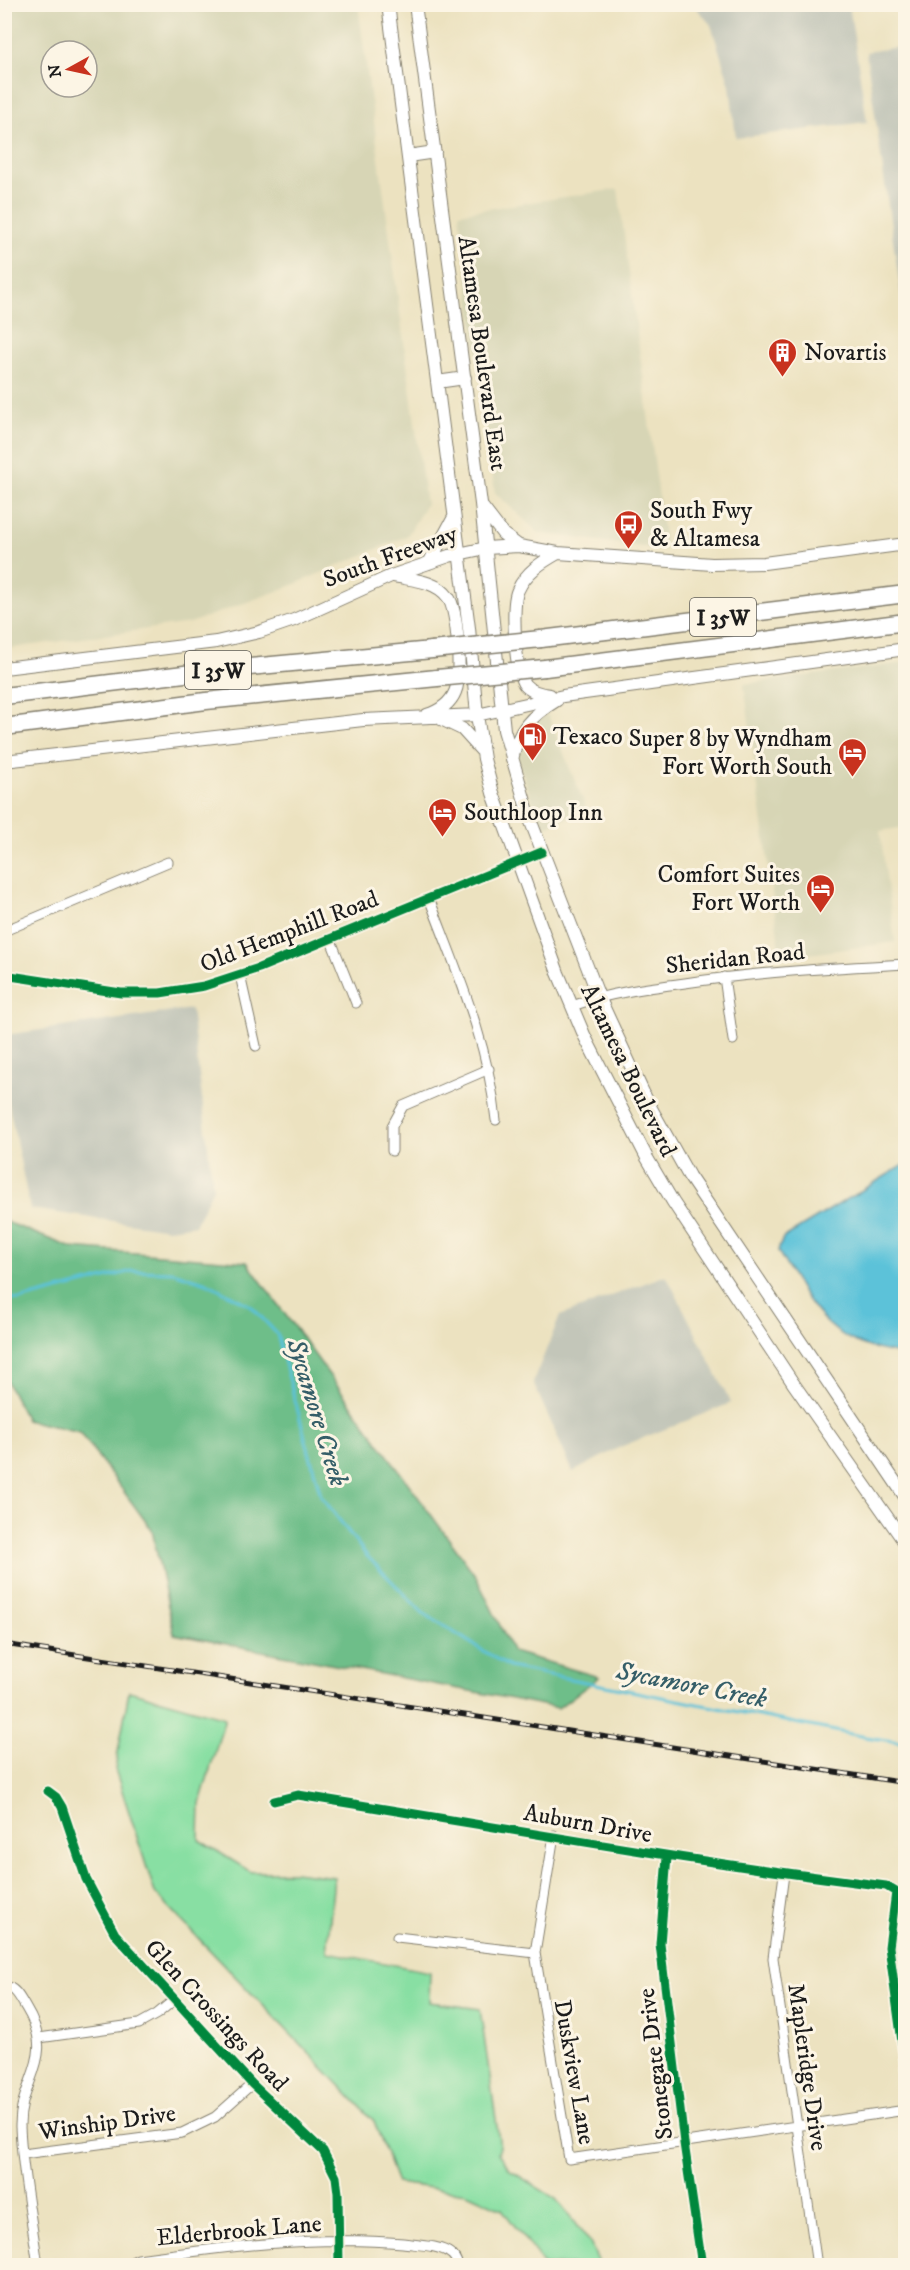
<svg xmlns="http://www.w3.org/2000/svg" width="910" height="2270" font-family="'IM FELL DW Pica',serif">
	<rect width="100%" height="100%" fill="#fcf5e5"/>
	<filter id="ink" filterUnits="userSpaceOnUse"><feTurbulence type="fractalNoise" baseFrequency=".0167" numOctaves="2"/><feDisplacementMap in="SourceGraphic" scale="12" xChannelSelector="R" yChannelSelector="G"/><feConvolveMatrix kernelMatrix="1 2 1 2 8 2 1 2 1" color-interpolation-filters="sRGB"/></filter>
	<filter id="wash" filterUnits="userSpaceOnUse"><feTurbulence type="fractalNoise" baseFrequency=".008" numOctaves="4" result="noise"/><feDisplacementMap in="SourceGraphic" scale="24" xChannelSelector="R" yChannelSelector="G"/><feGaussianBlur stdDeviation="1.35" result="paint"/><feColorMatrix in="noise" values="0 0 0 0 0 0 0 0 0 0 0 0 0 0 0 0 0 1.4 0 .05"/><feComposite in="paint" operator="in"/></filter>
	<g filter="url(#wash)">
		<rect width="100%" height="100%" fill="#ece2c0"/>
		<path fill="#d7d5b5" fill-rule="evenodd" d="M4,5H358L426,504L407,536L288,587L190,623L5,649ZM51,51H87V87H51Z
			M618,189L666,550L539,533L495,493L459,213Z
			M905,663V827L880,831L895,942L781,958L744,684Z
			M548,715L587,810L542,828L519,764V746L535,720Z"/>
		<path fill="#c3c6b9" d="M694,5H849L867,122L736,138L730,85L711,25Z
			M905,46H906L905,323L866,52Z
			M191,1009L213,1188L195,1225L169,1229L30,1209L5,1086V1035Z
			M666,1275L731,1403L620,1447L573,1472L533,1382L560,1316Z"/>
		<path fill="#88dfa3" stroke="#527e60" stroke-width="1.5" d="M129,1691L225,1718L200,1803L199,1840L251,1872H294L334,1877L327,1952L430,1972L429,2002L480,2009L500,2147L498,2153L511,2171L556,2199L590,2243L600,2265H544L502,2209L467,2193L397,2183L374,2121L155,1893L115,1769Z"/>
		<path fill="#6ebe89" stroke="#456d52" stroke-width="1.5" d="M4,1221L72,1248L247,1262L475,1575L513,1652L599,1677L558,1708L174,1634L152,1530L80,1432L26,1420L5,1378Z"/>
		<path fill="#5bc2d9" stroke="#3c6f7a" stroke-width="1.5" d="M905,1164H906L905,1357L903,1354C829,1345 813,1311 778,1251L783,1238Z"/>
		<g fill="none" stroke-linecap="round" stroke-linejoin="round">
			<path stroke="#5bc2d9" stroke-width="3" d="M4,1297L19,1300L132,1271L173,1272L207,1283L251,1306L277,1334L321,1496L367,1556L423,1613L509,1667L866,1737L906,1743"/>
		</g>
	</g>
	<g filter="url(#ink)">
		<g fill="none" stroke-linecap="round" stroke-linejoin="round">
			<defs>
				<path id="street" d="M429,898C457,972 488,1041 496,1120
					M4,931L168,862
					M330,938L356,1003
					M4,975L121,993H160L204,986L259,968L542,852
					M240,975L256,1046
					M724,977L733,1040
					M572,1006C609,993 646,988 685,983C758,972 831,968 906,964
					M392,1151V1126L403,1106L489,1069
					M48,1791L56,1797L62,1807L86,1879L115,1934L252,2084L323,2151L336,2177L338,2193L339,2266
					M274,1801L298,1795C494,1826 689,1862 886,1886L896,1892L889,1947L906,2071
					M554,1835L535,1953L569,2159L906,2110
					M667,1857L660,1944L684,2143L702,2266
					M784,1874L773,1958L817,2266
					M397,1937L535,1953
					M4,1985C16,1988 20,1998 26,2008C58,2060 19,2079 20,2127C22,2173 32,2220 38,2266
					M39,2038L139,2024L157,2014L174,2000
					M23,2154L182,2133L215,2117L252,2084
					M124,2266L138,2259C226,2247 313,2235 403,2243C417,2245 440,2245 451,2254C455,2257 457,2262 458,2266"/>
				<path id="secondary" d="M388,4L469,628L477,715L484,759L493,793L558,973L585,1037L647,1158L673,1202L793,1383L906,1544
					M415,4L481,504L504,730L531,822L599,997L648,1103L689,1176L906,1498
					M408,156L435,152
					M437,382L465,378
					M483,508L503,534L519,546
					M429,563L454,517
					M393,576C411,580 436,580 448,597C458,610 462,677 455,692C450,704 439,711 427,715
					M4,668L216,642L259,632L294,620L391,576L449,556L486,548L519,546L558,553L712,564L764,563L906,544
					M550,695C541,694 531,692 525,685C515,674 511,603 518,590C526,572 542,562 558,553
					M441,719L462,729L481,750
					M512,760C518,729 531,716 557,700
					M4,761L363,720L477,715L563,696L906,649"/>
				<path id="highway" d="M541,639L906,594
					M545,668L906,622
					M4,696L217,670L432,650
					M4,727L206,701L437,678"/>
			</defs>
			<use href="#street" stroke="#847f6e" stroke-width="11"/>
			<use href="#secondary" stroke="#847f6e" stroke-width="14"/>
			<use href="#highway" stroke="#847f6e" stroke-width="19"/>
			<use href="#street" stroke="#fff" stroke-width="9"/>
			<use href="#secondary" stroke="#fff" stroke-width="12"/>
			<use href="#highway" stroke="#fff" stroke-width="16"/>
			<defs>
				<path id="rail" d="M4,1644L906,1783"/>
			</defs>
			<use href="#rail" stroke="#1c1c1c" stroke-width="5"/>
			<use href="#rail" stroke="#fcf5e5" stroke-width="3" stroke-dasharray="9" stroke-linecap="butt"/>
			<defs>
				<path id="highway-bridge" d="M432,650L541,639
					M437,678L545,668"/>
			</defs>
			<use href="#highway-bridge" stroke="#847f6e" stroke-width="19" stroke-linecap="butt"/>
			<use href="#highway-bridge" stroke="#fff" stroke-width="16"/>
			<defs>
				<path id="cycleway" d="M4,975L121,993H160L204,986L259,968L542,852
					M48,1791L56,1797L62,1807L86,1879L115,1934L252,2084L323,2151L336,2177L338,2193L339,2266
					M274,1801L298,1795C494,1826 689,1862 886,1886L896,1892L889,1947L906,2071
					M667,1857L660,1944L684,2143L702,2266"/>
			</defs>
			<use href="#cycleway" stroke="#fcf5e5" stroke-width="13"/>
			<use href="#cycleway" stroke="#00873e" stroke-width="9"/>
		</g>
	</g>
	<defs>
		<symbol id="building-pin" viewBox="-11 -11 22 30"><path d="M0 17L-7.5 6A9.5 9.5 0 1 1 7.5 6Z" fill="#c8321e" stroke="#fcf5e5"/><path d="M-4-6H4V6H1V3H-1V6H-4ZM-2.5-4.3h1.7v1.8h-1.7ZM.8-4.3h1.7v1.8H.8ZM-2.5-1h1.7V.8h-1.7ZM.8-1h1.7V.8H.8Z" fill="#fff"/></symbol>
		<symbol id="bus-pin" viewBox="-11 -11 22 30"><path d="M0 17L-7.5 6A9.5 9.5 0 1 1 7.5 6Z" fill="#c8321e" stroke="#fcf5e5"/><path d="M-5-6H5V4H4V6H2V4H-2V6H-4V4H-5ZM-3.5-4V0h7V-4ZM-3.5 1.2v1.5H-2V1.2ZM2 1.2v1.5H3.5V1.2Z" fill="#fff"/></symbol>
		<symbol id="fuel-pin" viewBox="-11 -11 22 30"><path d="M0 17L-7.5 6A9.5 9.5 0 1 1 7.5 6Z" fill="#c8321e" stroke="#fcf5e5"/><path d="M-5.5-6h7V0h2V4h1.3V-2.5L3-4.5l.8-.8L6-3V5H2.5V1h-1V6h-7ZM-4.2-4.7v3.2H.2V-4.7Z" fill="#fff"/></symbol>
		<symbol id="hotel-pin" viewBox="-11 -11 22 30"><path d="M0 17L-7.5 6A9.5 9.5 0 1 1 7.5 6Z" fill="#c8321e" stroke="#fcf5e5"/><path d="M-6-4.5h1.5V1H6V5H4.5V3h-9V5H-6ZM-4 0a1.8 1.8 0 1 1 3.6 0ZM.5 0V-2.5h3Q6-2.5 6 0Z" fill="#fff"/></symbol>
	</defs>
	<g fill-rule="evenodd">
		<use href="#building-pin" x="766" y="336" width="33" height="45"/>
		<use href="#bus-pin" x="612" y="508" width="33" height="45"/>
		<use href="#fuel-pin" x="516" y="720" width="33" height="45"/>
		<use href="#hotel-pin" x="836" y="736" width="33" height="45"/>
		<use href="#hotel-pin" x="426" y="796" width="33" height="45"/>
		<use href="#hotel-pin" x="804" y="872" width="33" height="45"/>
	</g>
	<g text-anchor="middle" stroke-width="6" stroke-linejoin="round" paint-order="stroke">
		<g fill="#fcf5e5" stroke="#5f5d58" stroke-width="1.5">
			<rect x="690" y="598" width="66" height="38" rx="4.5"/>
			<rect x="185" y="651" width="66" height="38" rx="4.5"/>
		</g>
		<g font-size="22" font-weight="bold" fill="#1c1c1c">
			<text x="723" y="625">I 35W</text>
			<text x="218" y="678">I 35W</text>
		</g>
		<g font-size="24" fill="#1c1c1c" stroke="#fcf5e5" text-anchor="start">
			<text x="804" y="360">Novartis</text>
			<text x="650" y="518">South Fwy<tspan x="650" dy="28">&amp; Altamesa</tspan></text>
			<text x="553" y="744">Texaco</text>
			<text x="832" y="746" text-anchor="end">Super 8 by Wyndham<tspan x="832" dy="28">Fort Worth South</tspan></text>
			<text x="464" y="820">Southloop Inn</text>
			<text x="800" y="882" text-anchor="end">Comfort Suites<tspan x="800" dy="28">Fort Worth</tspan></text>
		</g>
		<g font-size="24" fill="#1c1c1c" stroke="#fcf5e5">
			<text transform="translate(483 353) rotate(82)" y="8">Altamesa Boulevard East</text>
			<text transform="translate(390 556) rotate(-20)" y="8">South Freeway</text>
			<text transform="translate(289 931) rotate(-21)" y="8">Old Hemphill Road</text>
			<text transform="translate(735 958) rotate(-6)" y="8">Sheridan Road</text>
			<text transform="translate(629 1070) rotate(64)" y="8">Altamesa Boulevard</text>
			<text transform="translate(588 1823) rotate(10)" y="8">Auburn Drive</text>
			<text transform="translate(217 2015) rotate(47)" y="8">Glen Crossings Road</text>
			<text transform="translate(655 2064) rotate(-97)" y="8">Stonegate Drive</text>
			<text transform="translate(808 2067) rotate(82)" y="8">Mapleridge Drive</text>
			<text transform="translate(575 2072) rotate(80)" y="8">Duskview Lane</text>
			<text transform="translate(107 2122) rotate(-8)" y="8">Winship Drive</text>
			<text transform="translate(239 2230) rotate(-5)" y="8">Elderbrook Lane</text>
		</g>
		<g font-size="26" font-style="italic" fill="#355e68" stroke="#fcf5e5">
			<text transform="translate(318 1412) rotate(73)" y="9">Sycamore Creek</text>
			<text transform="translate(692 1684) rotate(11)" y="9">Sycamore Creek</text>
		</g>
	</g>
	<rect width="910" height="2270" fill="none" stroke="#fcf5e5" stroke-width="24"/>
	<g transform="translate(69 69) rotate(262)"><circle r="28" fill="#fcf5e5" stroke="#a29e95" stroke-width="1.5"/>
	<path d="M0-4.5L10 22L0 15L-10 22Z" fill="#c8321e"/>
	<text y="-9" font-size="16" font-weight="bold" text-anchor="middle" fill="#1c1c1c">N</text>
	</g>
</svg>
